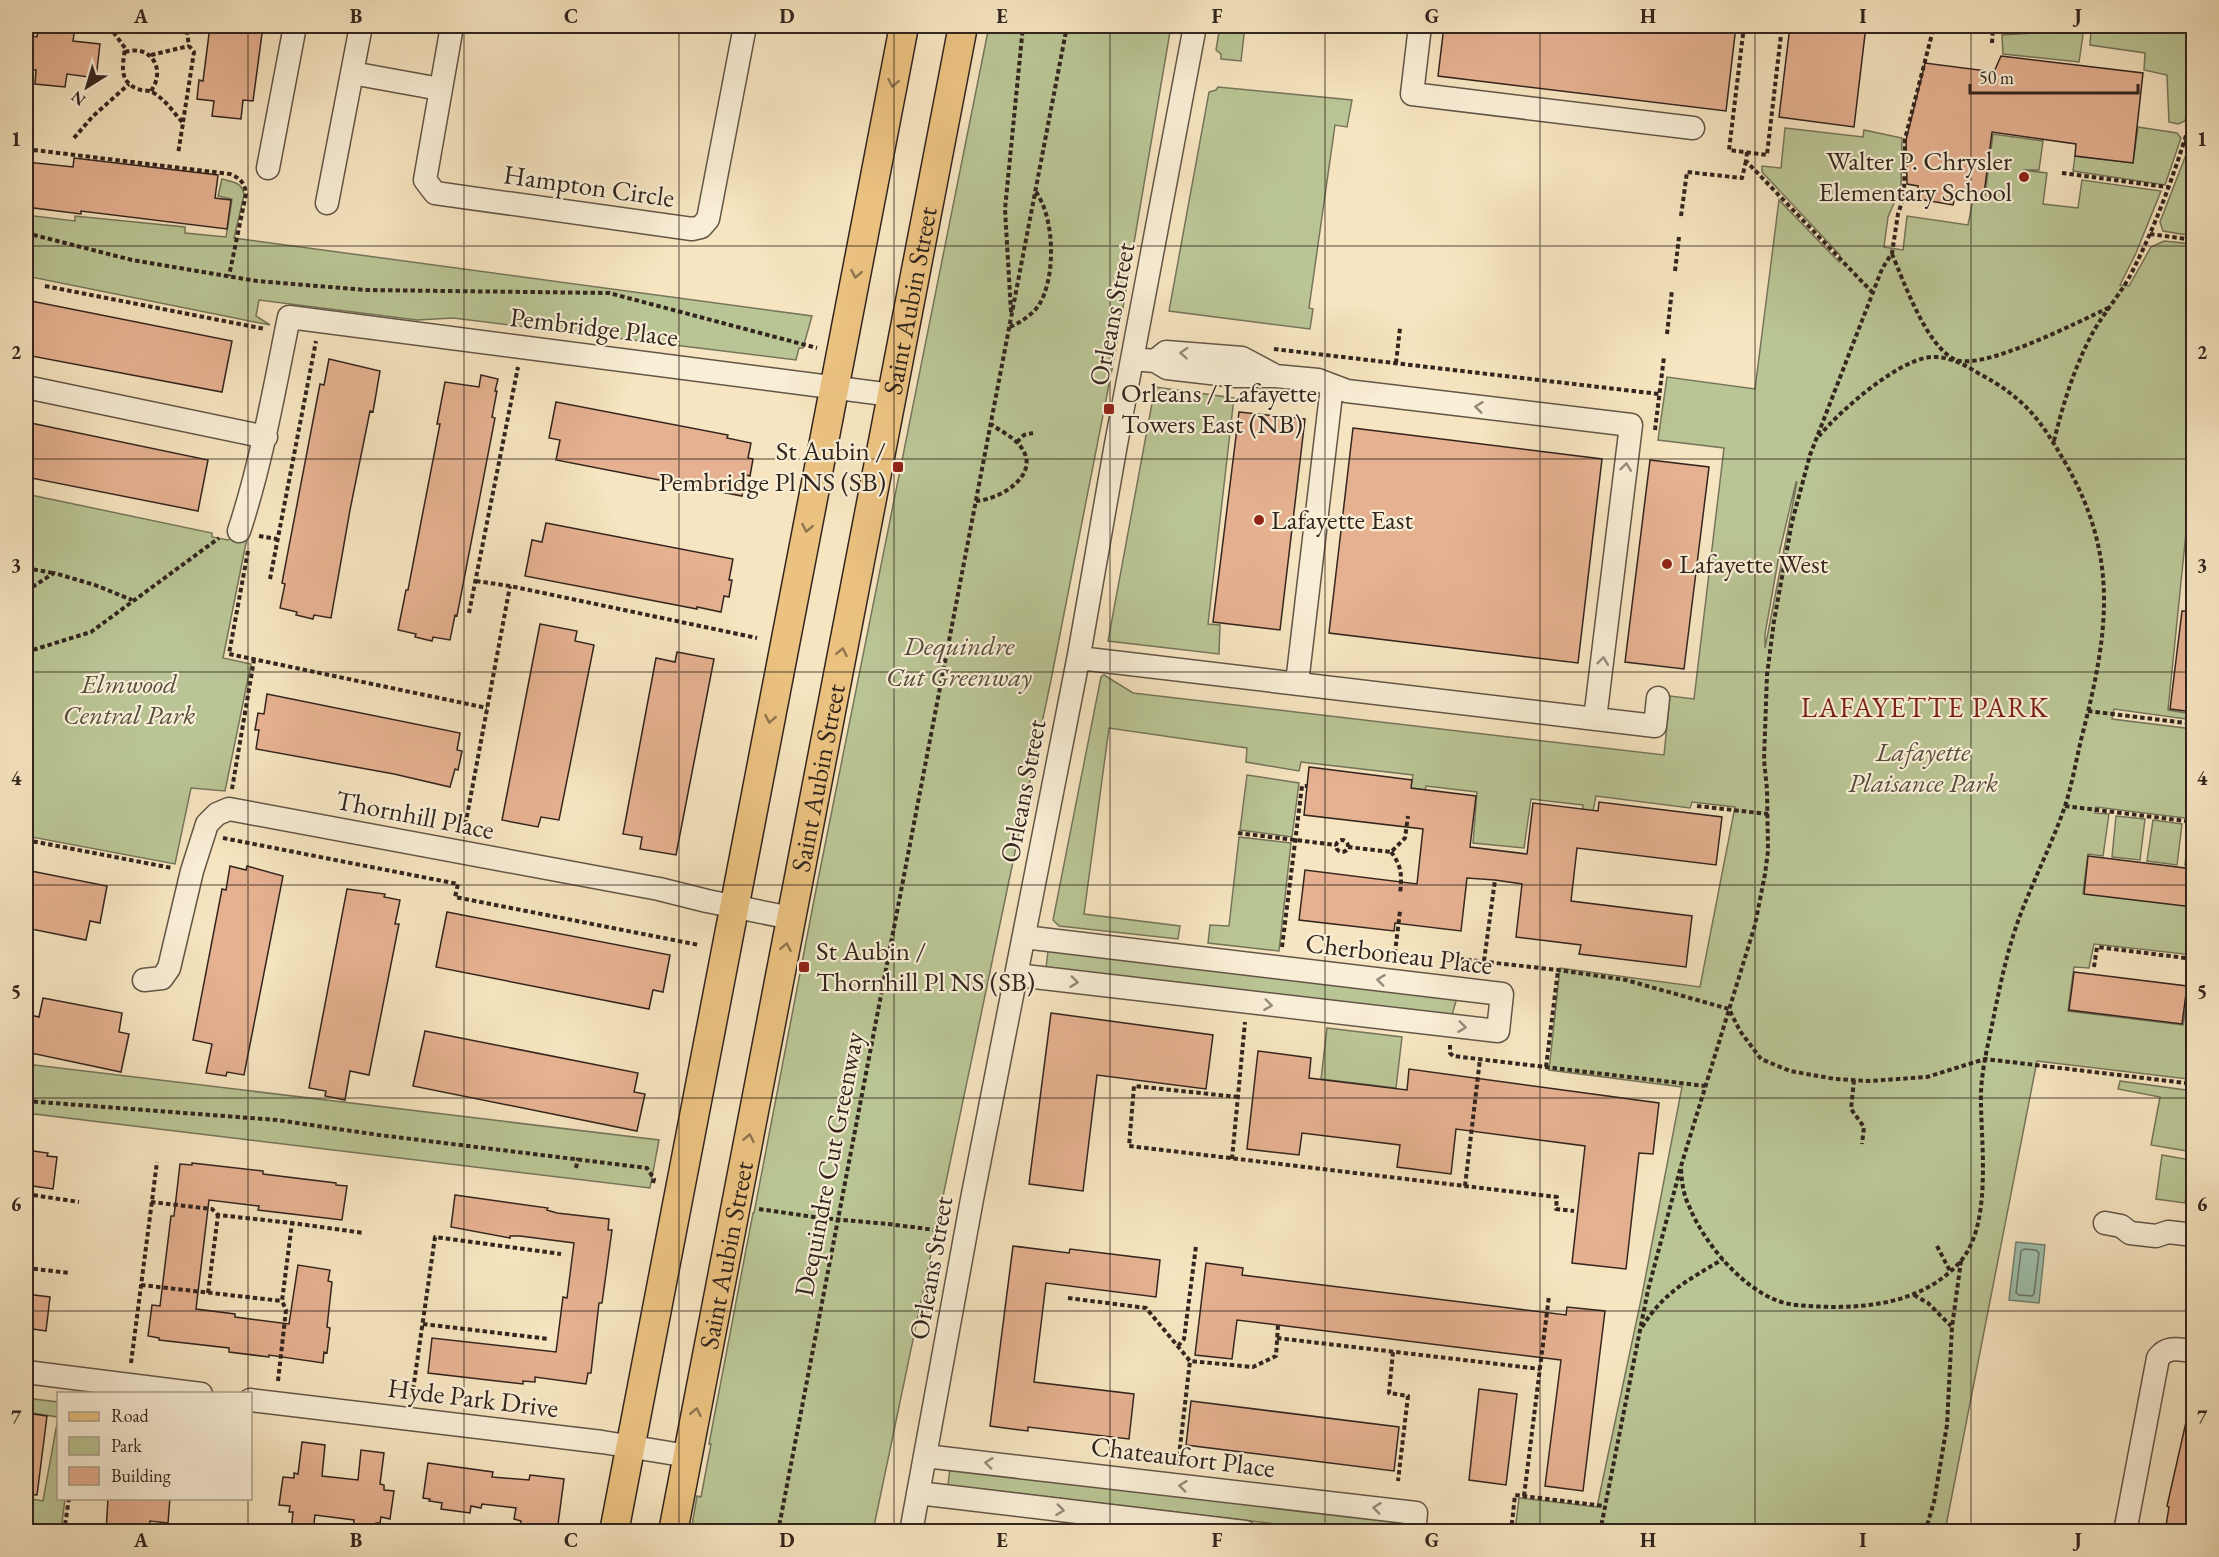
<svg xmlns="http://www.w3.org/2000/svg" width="2219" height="1557" font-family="'EB Garamond',serif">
	<rect width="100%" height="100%" fill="#f6e5c0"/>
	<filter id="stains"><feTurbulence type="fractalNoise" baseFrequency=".00333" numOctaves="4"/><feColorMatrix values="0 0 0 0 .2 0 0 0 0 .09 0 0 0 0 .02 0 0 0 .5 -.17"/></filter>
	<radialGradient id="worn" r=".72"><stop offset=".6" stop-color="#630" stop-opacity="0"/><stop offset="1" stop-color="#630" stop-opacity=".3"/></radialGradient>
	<path fill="#bac595" stroke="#76755a" stroke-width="1.5" fill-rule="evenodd" d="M989,26H1171L1115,354L1051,680L873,1531H691L697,1496L701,1497L711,1444H709L753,1213H754L815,895Z
		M1220,26H1245L1241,61L1221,59V54L1216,50Z
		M2094,26H2193V88L2185,121L2178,124L2169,122L2167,75L2144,70L2145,53L2090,45L2091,31Z
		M2079,30L2083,35L2079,62L2003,54L2002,35Z
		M1218,87L1352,100L1347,127L1335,125L1309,308L1313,309L1310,329L1169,311L1209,92L1216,90Z
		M2138,127L2177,133L2181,138L2165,185L2073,171L2075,156L2133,163Z
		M1785,128L1863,137L1864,130L1902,138L1901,187L1888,217L1884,247L1903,250L1907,216L1968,225L1974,195H1985L1993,134L2043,141L2039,170H2023L2047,173L2043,204L2078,208L2082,180L2161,191L2136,253L2120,285L2129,286L2151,247L2164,241L2193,244V523H2187L2168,710L2193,714V720L2114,709L2112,719L2193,729V819L2096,807L2095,813L2109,814L2103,856L2088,854L2083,893L2193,907V955L2094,944L2089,968L2074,967L2068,1011L2183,1025L2187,999L2193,1000V1038L2188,1079L2037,1061L1945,1531H1515L1519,1498L1597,1507L1642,1295L1682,1087L1549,1070L1560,968L1700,987L1735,807L1692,802L1690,808L1596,796L1592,816L1582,814L1583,805L1531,799L1524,848L1473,843L1477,792L1426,786L1424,794L1410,793L1413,775L1301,762L1299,771L1246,762L1247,748L1109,728L1084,914L1180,926L1178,939L1059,926L1053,920L1101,677L1104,675L1133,693L1664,755L1670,696L1694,699L1724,448L1658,440L1667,377L1755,389L1779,200L1839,262L1840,255L1762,172V166L1781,168ZM1796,482H1797L1765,648V634L1780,550Z
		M2189,147H2193V236L2163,231L2160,222Z
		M222,179C233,182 242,182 244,195L234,238L812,316L803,348H799L796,360L453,318L417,320L259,300L256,316L270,325L26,276V215L75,221V216L185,227V233L226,237L232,199L218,196Z
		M1155,387L1234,398L1208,624L1220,625L1219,654L1108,641Z
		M26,494L212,533V537L228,540L236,536L247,538L223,658L251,664L225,791L191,788L175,864L26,836Z
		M1247,775L1299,783L1292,837L1240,830Z
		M2116,816L2145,819L2140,860L2112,857Z
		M2153,820L2182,824L2177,865L2147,861Z
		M2189,825H2193V866L2185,865Z
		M1239,837L1291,843L1279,951L1208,943L1210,925L1229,926Z
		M1048,951L1453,999L1456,1001L1452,1015L1046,968Z
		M1327,1028L1402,1037L1396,1088L1321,1079Z
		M26,1064L659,1140L650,1188L26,1113Z
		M2120,1081L2193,1091V1152L2151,1145L2160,1097L2118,1089Z
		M2162,1155L2191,1160L2185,1203L2156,1199Z
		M26,1398L58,1402V1417L26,1412Z
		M58,1418V1498L65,1499L61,1531H26V1498L43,1501Z
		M950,1468L1391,1521L1390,1531H1335L948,1485Z"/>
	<path fill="#9ec0ac" stroke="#738273" stroke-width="1.5" d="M2016,1242L2045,1245L2039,1303L2009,1300Z"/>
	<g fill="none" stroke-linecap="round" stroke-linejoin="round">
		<path stroke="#687265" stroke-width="1.5" d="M2024,1249L2036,1250L2039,1253L2034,1294L2032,1296L2019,1295L2016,1293L2021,1251Z"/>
	</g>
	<path fill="#e6b191" stroke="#32251e" stroke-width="1.5" d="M39,26L75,27L73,41L100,44L96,78L67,74L65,87L35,84L36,70L26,69V35L37,37Z
		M210,26H263L253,101L243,100L241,119L212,116L214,101L197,99L199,80L203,81Z
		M1444,26H1736L1726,111L1438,76Z
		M1790,26H1866L1854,127L1779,117Z
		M2001,56L2143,73L2133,163L2075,156L2076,144L1992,132L1984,194L1957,190L1953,205L1919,199L1918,186L1907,184L1906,140L1925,63L1994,72Z
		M74,158L218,175L215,198L231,200L227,229L81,211V214L26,207L27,162L73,167Z
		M26,300L232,341L222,392L26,355Z
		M329,359L380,371L373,412L370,411L350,510L331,618L314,615L313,619L296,615L297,612L280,608L285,584L282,583L320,384L324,385Z
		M481,375L498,379L495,391H497L492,417L495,418L457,616L455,615L450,640L433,637L432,641L415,637L416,634L398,630L406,590H408L421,522L440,424H437L445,382L479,387Z
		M556,402L728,435L727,438L751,443L748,458L753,459L750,476L746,475L742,496L556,460L560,440L549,438Z
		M1239,412L1305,419L1280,630L1213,622Z
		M26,422L208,460L198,511L26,477Z
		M1353,428L1602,459L1578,663L1329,633Z
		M1650,460L1709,467L1684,669L1625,662Z
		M546,523L733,559L729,580H732L729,597L724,596L721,612L697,607V609L525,576L532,540L542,542Z
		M2182,611H2193V712L2170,709Z
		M540,624L577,631L575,641L594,645L559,820L541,817L538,827L502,820Z
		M677,652L714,659L676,855L640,849L642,837L623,834L656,658L675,662Z
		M267,694L460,733L457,750L462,751L458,770L455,769L450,787L394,774L256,749L259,730H255L258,713L264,714Z
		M1309,767L1412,780L1411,788L1476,796L1470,847L1527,854L1533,803L1598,811L1599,802L1722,817L1716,865L1577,848L1571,901L1692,916L1686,967L1579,954L1581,945L1516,937L1522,884L1495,880L1467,878L1461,931L1395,923L1394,931L1299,920L1305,870L1417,884L1423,829L1304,815Z
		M2088,856L2193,869V907L2084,894Z
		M230,866L246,870L247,866L283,876L244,1075L227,1072L226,1076L206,1073L212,1044L193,1040L222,889L226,890Z
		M26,870L107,886L100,923L90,921L86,940L26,928Z
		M347,889L385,894L384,897L400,900L395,924H399L369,1075L350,1071L345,1100L325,1096L326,1091L309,1088Z
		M447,912L670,955L663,992L653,990L649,1009L436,967Z
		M2074,972L2187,986L2182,1024L2069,1010Z
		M43,998L122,1013L119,1032L129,1034L121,1072L26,1052V1014L39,1017Z
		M1051,1013L1213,1035L1206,1089L1097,1075L1083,1191L1029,1184Z
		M425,1031L638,1073L634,1092L645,1094L637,1131L413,1086Z
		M1258,1051L1311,1058L1309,1078L1407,1090L1409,1069L1659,1103L1653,1154L1639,1153L1626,1269L1572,1263L1585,1146L1456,1129L1451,1174L1397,1167L1400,1145L1302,1133L1299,1155L1247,1149Z
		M26,1150L48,1153L47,1156L57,1157L53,1189L26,1185Z
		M192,1163L263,1171V1174L336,1183V1185L347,1186L342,1220L258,1210L259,1206L209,1200L196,1309L235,1314V1317L289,1324L298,1265L330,1270L328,1281L332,1282L327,1327L330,1328L327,1353L324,1352L323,1363L269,1355V1357L229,1352V1348L159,1340V1338L148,1336L152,1305L160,1306L171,1216H174L180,1164L192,1165Z
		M455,1195L548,1208L547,1210L557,1213L609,1219L608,1230H612L602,1303H599L591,1373H588L586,1384L535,1377V1382L523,1381V1384L428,1373L432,1338L556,1352L563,1297L567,1298L574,1243L520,1236H510V1238L451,1227Z
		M1013,1246L1069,1253L1070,1249L1160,1260L1156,1297L1046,1283L1034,1382L1134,1394L1129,1439L1028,1427V1431L990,1426Z
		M1206,1263L1243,1268L1242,1275L1566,1315L1567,1307L1605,1311L1583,1491L1545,1486L1561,1360L1237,1320L1232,1359L1195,1355Z
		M26,1294L50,1297L46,1331L26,1328Z
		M1479,1389L1517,1394L1506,1485L1469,1480Z
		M1191,1401L1399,1427L1394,1471L1186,1445Z
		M26,1413L47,1416L37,1495L26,1494Z
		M2186,1422L2193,1423V1532H2165L2169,1507L2167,1506Z
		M302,1442L325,1445L322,1476L358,1480L361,1450L384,1453L380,1484L384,1485V1490L394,1491L390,1519L381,1517L380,1523H376L375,1532H353L354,1520L315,1515L313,1532H291L293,1512H289L290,1506L279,1505L283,1477L294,1478V1473L298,1474Z
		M428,1463L493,1472L492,1477L529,1480L530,1475L564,1479L557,1532H520L521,1521L514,1519L516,1508L482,1504L481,1508L471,1506L470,1513L441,1509L442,1503L429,1501L430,1499L423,1498Z
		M108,1498H170L168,1523L150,1521L149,1532H106Z"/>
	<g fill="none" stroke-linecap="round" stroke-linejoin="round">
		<defs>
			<path id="minor" d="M452,26L425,180L435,193L692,229L701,227L708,219L745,26
				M1420,26L1412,94L1693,128
				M352,73L440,89
				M268,168L295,26
				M327,203L361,26
				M1133,359L1155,361L1167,368L1236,376H1275L1318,380L1347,391L1631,425L1595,719
				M1155,361L1166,352L1242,358L1272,374
				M26,387L266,437
				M239,531C262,461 274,390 289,317L892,395
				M1079,658L1655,726L1658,698
				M1297,683L1332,386
				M1016,975L1498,1031L1502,994L1024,937
				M144,980L162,978L169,968L192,871L207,824L217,814L229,809L659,889L707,901L791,918
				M2105,1223L2121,1226L2130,1233L2156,1236L2168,1232L2194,1235
				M26,1372L201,1394
				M250,1400L602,1442L688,1456
				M925,1456L1416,1513L1414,1532
				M918,1493L1245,1532
				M911,1532L972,1199L1079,655L1116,444L1195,26
				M2125,1532L2158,1358C2168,1345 2179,1350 2194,1351"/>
			<g id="major">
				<path d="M614,1532L904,26"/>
				<path id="s1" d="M673,1532L963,26"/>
			</g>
		</defs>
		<use href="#minor" stroke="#635546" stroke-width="25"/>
		<use href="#major" stroke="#32251e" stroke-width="31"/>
		<path stroke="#32251e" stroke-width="4" stroke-dasharray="4.5 3" stroke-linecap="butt" d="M109,26L125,48C123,64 118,82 138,89C142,91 148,90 152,92C165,99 174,113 183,123L178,154
			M1744,26L1729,150L1767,155L1782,26
			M1993,28L2031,26
			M1992,43L1993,26
			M125,52C152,44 166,70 151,91
			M151,55L189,46
			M183,122L194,52L189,46L186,26
			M74,138L93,116L129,84
			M2184,142L2194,143
			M26,149L230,174C240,178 245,183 246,194L229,276
			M1747,152L1746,161L1873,293
			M2062,173L2167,187
			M1681,216L1687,172L1742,178L1746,161
			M26,233L132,260L257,281L366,290L609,293L817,348
			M2150,234L2194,240
			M1892,254C1904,282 1926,345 1954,359C1979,373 2080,321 2108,308
			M1675,271L1679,237
			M45,286L265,329
			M1011,312L1005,209L1023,26
			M1010,327C1021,322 1032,315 1039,305C1056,277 1055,219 1036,192
			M1667,334L1672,290
			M1274,349L1659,394
			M1396,363L1400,328
			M1655,430L1664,357
			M2054,441C2063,404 2074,368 2092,334C2104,312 2121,294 2132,272C2158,221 2178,164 2194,109
			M1017,442L1024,435L1033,433
			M976,501C999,500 1042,475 1021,447C1014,437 1000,431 991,424
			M259,536L277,539
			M248,551L229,654L487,708
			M26,568L53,573
			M270,579L316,341
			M476,581L510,586L757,638
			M26,591L54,573L95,585L132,600
			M469,613L518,367
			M26,652L91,632L219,538
			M2088,711L2194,724
			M232,789L254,660
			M1697,806L1768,814
			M2065,806L2194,822
			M464,832L510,586
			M1238,833L1336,845
			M223,838L458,884L455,897L699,945
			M1336 846a6 6 0 1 1 12 0a6 6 0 1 1-12 0Z
			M26,840L172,868
			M1348,847L1391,852L1405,838L1408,816
			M1391,852C1402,866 1402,876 1400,894
			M1282,947L1302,786H1307
			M1394,961L1400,911
			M1484,961L1495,880
			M1459,967L1460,959L1558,970L1626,980L1729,1009L1740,1031L1761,1059L1790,1071L1835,1079L1869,1081L1927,1077L1985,1059L2194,1084
			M2094,967L2097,947L2194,959
			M1450,1045V1053L1453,1056L1705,1086
			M1546,1067L1558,970
			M1854,1080L1851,1109L1864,1127L1862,1144
			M2191,1084L2194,1061
			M1238,1097L1134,1086L1129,1146L1557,1197L1556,1209L1574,1211
			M26,1101L277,1120L379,1135L647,1168L654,1179L653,1183
			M1232,1159L1245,1022
			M576,1168L578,1158
			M1681,1169C1682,1182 1683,1194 1689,1206C1705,1246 1751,1301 1796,1305C1853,1310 1918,1308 1959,1263C1994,1225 1980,1140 1981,1093C1982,1065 1990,1037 1995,1010C2002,976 2010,940 2023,908C2036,875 2052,843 2064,809C2072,786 2076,760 2082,736C2108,634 2120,559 2066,464C2040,419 2025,398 1978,373C1965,365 1952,358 1936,357C1902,355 1840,411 1819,436
			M1465,1186L1480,1059
			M26,1194L79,1202
			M151,1202L212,1209L218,1215L292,1223L364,1233
			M759,1209L821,1218
			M888,1224L944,1231
			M1937,1246L1950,1271
			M26,1268L70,1273
			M141,1285L282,1301
			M208,1293L218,1215
			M1914,1295L1928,1303L1951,1326
			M1068,1298L1146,1308L1190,1361L1253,1367L1276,1356L1278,1325
			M423,1324L549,1339
			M1642,1327C1665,1291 1687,1281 1723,1259
			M1277,1338L1540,1369
			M1178,1346L1184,1339L1196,1246
			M1393,1352L1389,1393L1408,1396L1398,1481
			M131,1363L157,1162
			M278,1381L286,1310L282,1301L292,1223
			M412,1397L435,1237L561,1254
			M1178,1464L1190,1361
			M1524,1496L1549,1296
			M64,1532L69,1498
			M778,1532L1067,26
			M1511,1532L1515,1495L1604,1506
			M1600,1532L1648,1290L1681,1166L1755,925L1765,874L1768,851L1767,789L1764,760L1767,675L1774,621L1792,522L1810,455L1882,269L1892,253L1898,214L1904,196L1905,139L1934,26
			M1925,1532L1934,1502L1947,1425L1952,1327L1961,1261"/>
		<use href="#minor" stroke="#f9eed6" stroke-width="22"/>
		<use href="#major" stroke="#ebc280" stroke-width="28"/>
		<path stroke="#32251e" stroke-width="4" stroke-dasharray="4.5 3" stroke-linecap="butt" d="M821,1218L888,1224"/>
	</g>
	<defs><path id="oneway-chevron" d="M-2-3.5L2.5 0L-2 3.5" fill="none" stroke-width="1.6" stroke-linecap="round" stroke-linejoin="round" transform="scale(1.5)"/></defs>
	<g stroke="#8e744f">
		<use href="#oneway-chevron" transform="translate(893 83) rotate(101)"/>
		<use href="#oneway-chevron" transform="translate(856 274) rotate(101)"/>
		<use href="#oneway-chevron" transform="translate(807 528) rotate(101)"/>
		<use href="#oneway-chevron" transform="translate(842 652) rotate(-79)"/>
		<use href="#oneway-chevron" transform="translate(770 719) rotate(101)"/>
		<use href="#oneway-chevron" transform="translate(786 947) rotate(-79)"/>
		<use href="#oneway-chevron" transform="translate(749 1138) rotate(-79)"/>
		<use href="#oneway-chevron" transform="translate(696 1412) rotate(-79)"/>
	</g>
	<g stroke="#968a7a">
		<use href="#oneway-chevron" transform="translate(1184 353) rotate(-176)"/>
		<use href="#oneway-chevron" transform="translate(1479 407) rotate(-173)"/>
		<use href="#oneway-chevron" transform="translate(1626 467) rotate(-83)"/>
		<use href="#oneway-chevron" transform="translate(1603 661) rotate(-83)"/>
		<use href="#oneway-chevron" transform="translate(1381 980) rotate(-173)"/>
		<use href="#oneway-chevron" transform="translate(1074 982) rotate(7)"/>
		<use href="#oneway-chevron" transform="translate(1268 1005) rotate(7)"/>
		<use href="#oneway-chevron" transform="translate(1462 1027) rotate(7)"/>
		<use href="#oneway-chevron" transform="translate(989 1463) rotate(-173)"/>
		<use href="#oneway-chevron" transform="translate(1183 1486) rotate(-173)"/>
		<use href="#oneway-chevron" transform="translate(1377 1508) rotate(-173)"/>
		<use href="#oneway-chevron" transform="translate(1060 1510) rotate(7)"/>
	</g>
	<path fill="none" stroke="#32251e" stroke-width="1.5" stroke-opacity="0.55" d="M248,26V1394M464,26V1532M679,26V1532M894,26V1532M1110,26V1532M1325,26V1532M1540,26V1532M1755,26V1532M1971,26V1532M26,246H2194M26,459H2194M26,672H2194M26,885H2194M26,1098H2194M26,1311H2194M248,1498V1532"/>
	<g fill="#8f2418" stroke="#f9eed6" stroke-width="2">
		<circle cx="2024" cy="177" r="6"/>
		<rect x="1103" y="403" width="12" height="12" rx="3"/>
		<rect x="892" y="461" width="12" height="12" rx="3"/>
		<circle cx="1259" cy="520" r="6"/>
		<circle cx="1667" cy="564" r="6"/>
		<rect x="798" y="961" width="12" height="12" rx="3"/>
	</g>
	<g text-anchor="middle" stroke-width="4.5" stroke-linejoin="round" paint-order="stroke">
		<g font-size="27" fill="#32251e" stroke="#f9eed6" text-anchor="start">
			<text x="2012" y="170" text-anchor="end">Walter P. Chrysler<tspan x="2012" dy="31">Elementary School</tspan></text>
			<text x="1121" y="402">Orleans / Lafayette<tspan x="1121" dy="31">Towers East (NB)</tspan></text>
			<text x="886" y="460" text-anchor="end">St Aubin /<tspan x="886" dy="31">Pembridge Pl NS (SB)</tspan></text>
			<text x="1271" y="529">Lafayette East</text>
			<text x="1679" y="573">Lafayette West</text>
			<text x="816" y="960">St Aubin /<tspan x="816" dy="31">Thornhill Pl NS (SB)</tspan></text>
		</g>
		<g font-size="27" fill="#32251e" stroke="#f9eed6">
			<text transform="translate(589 186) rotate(8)" y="9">Hampton Circle</text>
			<text dy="9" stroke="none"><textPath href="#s1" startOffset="1254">Saint Aubin Street</textPath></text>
			<text transform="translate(1112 314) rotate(-79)" y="9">Orleans Street</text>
			<text transform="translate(594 327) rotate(7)" y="9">Pembridge Place</text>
			<text dy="9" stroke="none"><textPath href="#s1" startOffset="768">Saint Aubin Street</textPath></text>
			<text transform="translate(1023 791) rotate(-79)" y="9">Orleans Street</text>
			<text transform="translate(415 815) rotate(11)" y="9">Thornhill Place</text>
			<text transform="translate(1399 954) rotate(7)" y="9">Cherboneau Place</text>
			<text transform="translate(829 1164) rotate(-79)" y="9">Dequindre Cut Greenway</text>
			<text dy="9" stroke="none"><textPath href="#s1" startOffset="282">Saint Aubin Street</textPath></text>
			<text transform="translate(931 1268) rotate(-80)" y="9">Orleans Street</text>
			<text transform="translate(473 1398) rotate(7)" y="9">Hyde Park Drive</text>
			<text transform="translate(1183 1457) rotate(7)" y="9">Chateaufort Place</text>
		</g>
		<g font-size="27" font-style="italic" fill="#544d3c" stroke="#f9eed6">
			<text x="959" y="655">Dequindre<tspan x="959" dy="31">Cut Greenway</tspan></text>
			<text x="129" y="693">Elmwood<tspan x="129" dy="31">Central Park</tspan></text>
			<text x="1923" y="761">Lafayette<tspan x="1923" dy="31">Plaisance Park</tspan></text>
		</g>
		<g font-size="28" letter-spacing="1.5" fill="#7a1f14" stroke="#f9eed6">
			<text x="1925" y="717">LAFAYETTE PARK</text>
		</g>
	</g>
	<rect width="2219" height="1557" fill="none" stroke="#f6e5c0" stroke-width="66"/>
	<rect x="57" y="1392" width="195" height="108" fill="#f9eed6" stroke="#a99e8c" stroke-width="1.5"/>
	<rect x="69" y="1412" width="30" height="9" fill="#ebc280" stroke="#a99e8c" stroke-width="1.5"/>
	<text x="111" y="1422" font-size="18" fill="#32251e">Road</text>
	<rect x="69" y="1437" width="30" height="18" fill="#bac595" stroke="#a99e8c" stroke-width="1.5"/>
	<text x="111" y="1452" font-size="18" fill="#32251e">Park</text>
	<rect x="69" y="1467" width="30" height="18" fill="#e6b191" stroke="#a99e8c" stroke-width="1.5"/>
	<text x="111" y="1482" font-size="18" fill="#32251e">Building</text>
	<g transform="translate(87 87) rotate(217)" stroke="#f9eed6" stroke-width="4.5" paint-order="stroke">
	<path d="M0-4.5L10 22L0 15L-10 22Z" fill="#32251e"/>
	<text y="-9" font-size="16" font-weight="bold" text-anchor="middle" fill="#32251e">N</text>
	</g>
	<path d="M1970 84v9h168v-9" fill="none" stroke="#32251e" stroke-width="3"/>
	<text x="1979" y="84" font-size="18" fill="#32251e" stroke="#f9eed6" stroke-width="4.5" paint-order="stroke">50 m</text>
	<rect x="33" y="33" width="2153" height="1491" fill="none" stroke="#32251e" stroke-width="2"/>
	<g font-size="20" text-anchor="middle" font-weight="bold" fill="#32251e">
		<text x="141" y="23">A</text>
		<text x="356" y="23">B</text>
		<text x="571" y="23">C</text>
		<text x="787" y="23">D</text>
		<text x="1002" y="23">E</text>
		<text x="1217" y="23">F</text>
		<text x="1432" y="23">G</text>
		<text x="1648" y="23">H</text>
		<text x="1863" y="23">I</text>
		<text x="2078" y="23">J</text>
		<text x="16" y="146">1</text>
		<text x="2202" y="146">1</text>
		<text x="16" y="359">2</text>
		<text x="2202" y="359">2</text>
		<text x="16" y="572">3</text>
		<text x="2202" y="572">3</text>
		<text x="16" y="785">4</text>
		<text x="2202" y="785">4</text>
		<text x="16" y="998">5</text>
		<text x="2202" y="998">5</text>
		<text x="16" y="1211">6</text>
		<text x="2202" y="1211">6</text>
		<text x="16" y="1424">7</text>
		<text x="2202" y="1424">7</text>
		<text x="141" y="1547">A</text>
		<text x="356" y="1547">B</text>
		<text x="571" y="1547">C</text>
		<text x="787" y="1547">D</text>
		<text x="1002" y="1547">E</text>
		<text x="1217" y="1547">F</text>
		<text x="1432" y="1547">G</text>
		<text x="1648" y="1547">H</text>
		<text x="1863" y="1547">I</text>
		<text x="2078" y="1547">J</text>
	</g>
	<rect width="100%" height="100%" filter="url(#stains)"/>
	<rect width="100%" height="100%" fill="url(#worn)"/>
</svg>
